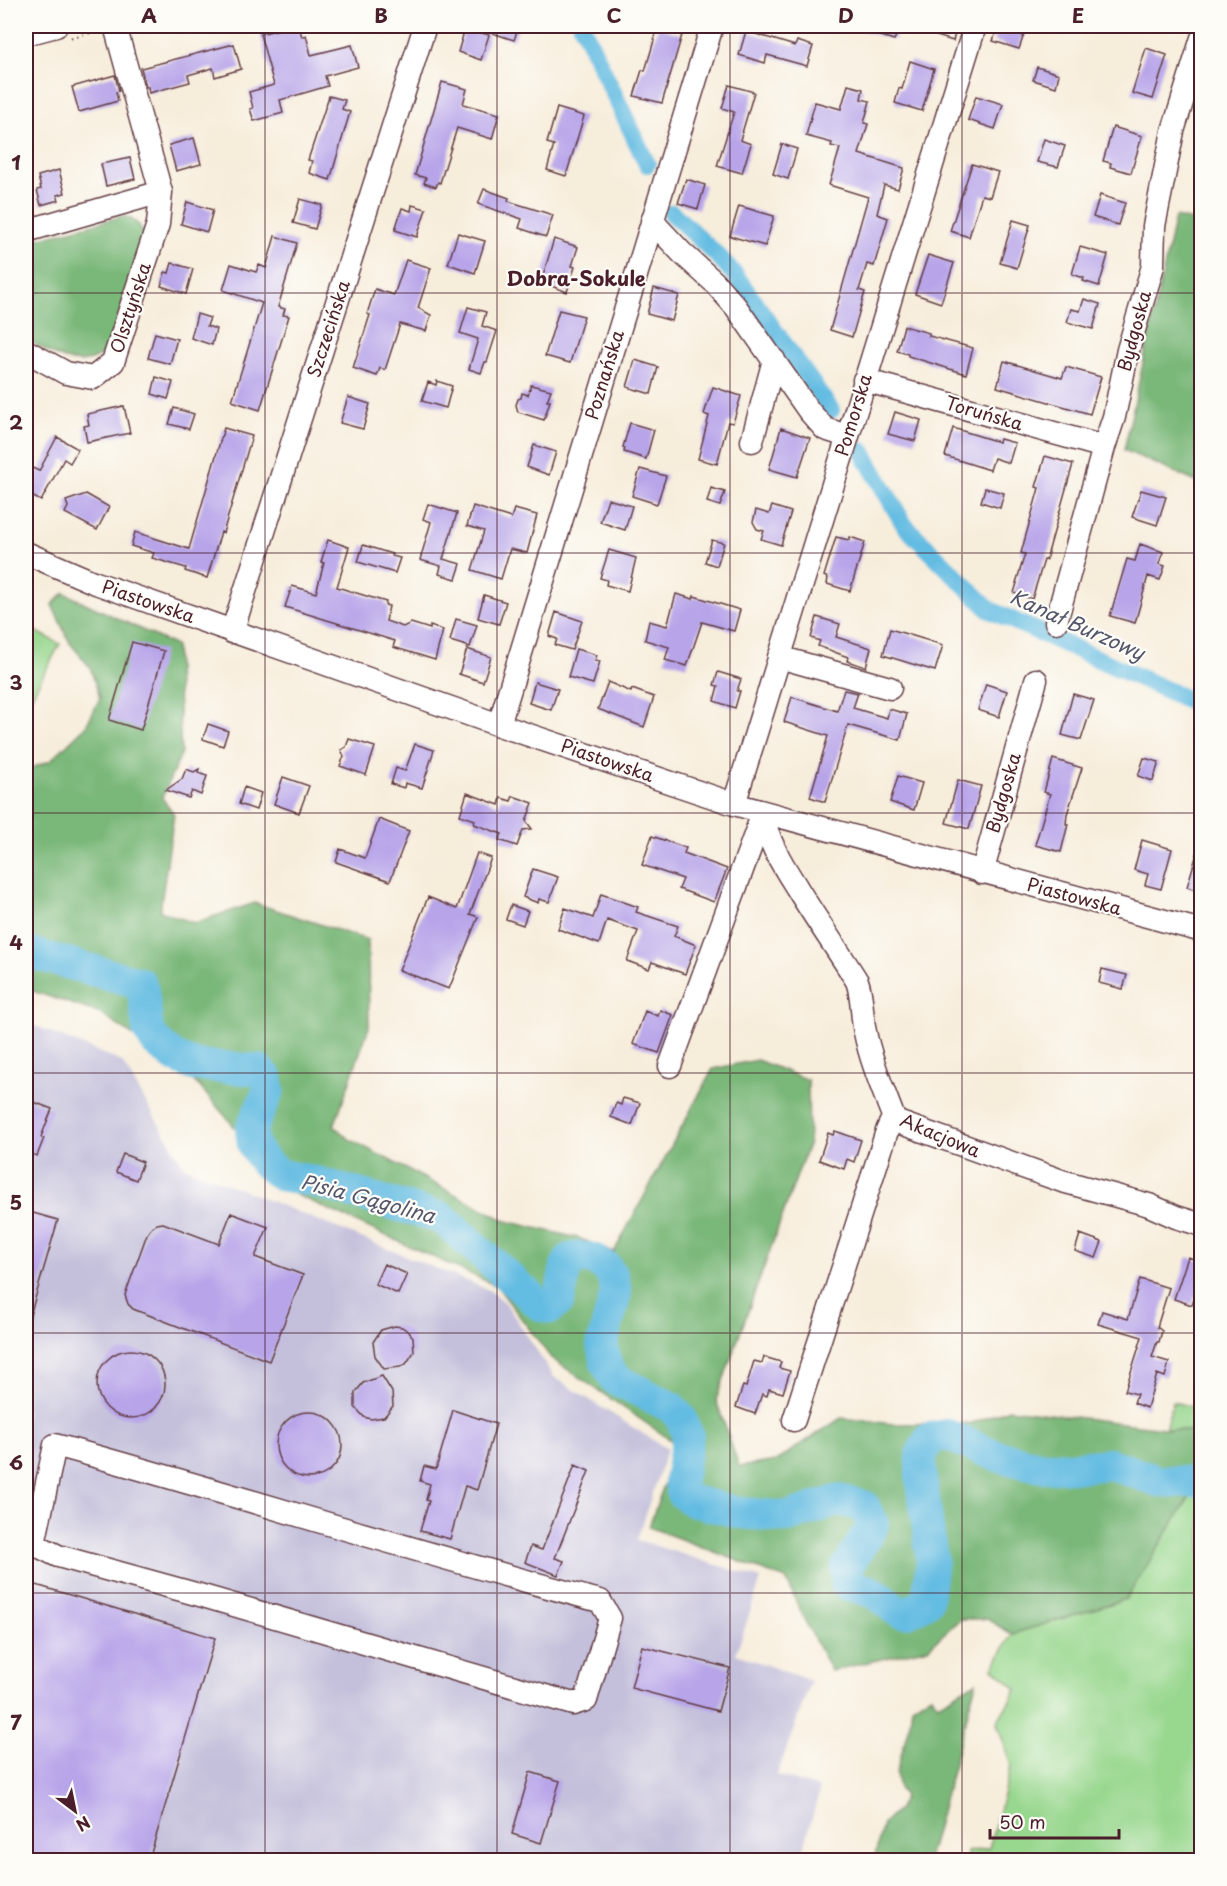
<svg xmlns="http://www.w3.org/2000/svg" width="1227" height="1886" font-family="'Playpen Sans',sans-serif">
	<rect width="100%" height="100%" fill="#fdfcf7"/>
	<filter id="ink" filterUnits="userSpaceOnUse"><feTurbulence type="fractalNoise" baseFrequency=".0167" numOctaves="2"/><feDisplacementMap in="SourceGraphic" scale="12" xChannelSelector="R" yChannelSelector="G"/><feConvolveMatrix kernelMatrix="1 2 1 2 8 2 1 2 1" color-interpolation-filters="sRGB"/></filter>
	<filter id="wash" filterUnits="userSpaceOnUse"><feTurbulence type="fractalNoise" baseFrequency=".008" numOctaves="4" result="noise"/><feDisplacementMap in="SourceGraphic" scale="24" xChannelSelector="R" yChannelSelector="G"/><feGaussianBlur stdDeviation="1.35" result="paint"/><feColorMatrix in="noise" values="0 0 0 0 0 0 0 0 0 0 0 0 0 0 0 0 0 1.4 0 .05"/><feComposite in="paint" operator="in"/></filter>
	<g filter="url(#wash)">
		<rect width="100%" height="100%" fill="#f7eddb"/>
		<path fill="#c4c0db" d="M26,1022L122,1062L184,1166L489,1290L505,1302L554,1377L667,1449L637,1540L761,1579L736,1654L811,1681L777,1775L820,1788L801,1860H26Z"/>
		<path fill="#98d78e" stroke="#717b5c" stroke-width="1.5" d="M26,626L60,644L26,707Z
			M1173,1402L1201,1409V1860H967V1852L989,1848L1011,1766L997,1722L1017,1689L993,1668L1012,1634L1126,1599L1165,1429Z"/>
		<path fill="#7ab879" stroke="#626c52" stroke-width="1.5" d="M123,216C135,219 142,225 144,237L110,346C83,378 54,354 26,339V242Z
			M1175,217L1201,223V484L1124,450Z
			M64,593L176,646L181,754L162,798L174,814L160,911L194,923L255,903L368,940L369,1027L334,1126L349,1139L506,1221L578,1238L614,1252L713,1069L757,1060L808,1080L809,1142L716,1400L739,1467L776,1461L841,1418L893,1424L972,1423L1009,1409L1195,1432L1190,1496L1126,1599L1012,1634L987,1619H960L928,1648L831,1671L804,1619L786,1579L649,1527L678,1445L551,1358L497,1286L292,1193L200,1087L174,1063L99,1013L26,989V770L50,761L86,726L100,698L90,667L70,643L52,605Z
			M976,1682L928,1860H874L883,1824L899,1809L904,1796L899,1788L896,1774L910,1722L912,1706L931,1695L938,1704Z"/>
		<path fill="#64bce2" stroke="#576e86" stroke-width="1.5" d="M26,947L137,976L143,991L99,976L26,958Z"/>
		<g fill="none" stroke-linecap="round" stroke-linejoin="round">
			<path stroke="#64bce2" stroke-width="18" d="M582,26L647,164
				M672,213L720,258L735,275L831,410
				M862,451L905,526L990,610L1202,706"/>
			<path stroke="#64bce2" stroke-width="32" d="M26,952L140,983L143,991L148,1030L156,1042L173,1056L193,1065L259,1070L267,1078L269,1090L251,1129L253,1145L264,1162L280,1175L312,1181L442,1218L540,1305L551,1308L559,1301L566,1267L570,1259L580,1257L593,1259L606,1267L613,1277L616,1292L602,1345L606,1363L615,1379L671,1407L681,1418L688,1436L680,1481L682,1493L692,1501L741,1513L788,1517L839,1500L864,1506L873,1525L847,1567L846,1584C855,1587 866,1589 874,1593C899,1607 894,1624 927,1601L932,1559L921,1476V1455L930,1438L947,1435L997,1456L1042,1467H1079L1110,1464L1158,1481L1194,1482L1202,1477"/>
		</g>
		<g id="blocks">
			<path fill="#b7a4e9" d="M292,26H299L302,37L306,35L311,55L352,45L358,67L325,76L328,86L280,100L283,113L254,121L250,109L253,108L249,92L274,85L260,34Z
				M478,26H519L514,40L477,28Z
				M857,26H892L900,28L894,40L857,29Z
				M914,26H957L953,41L914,29Z
				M998,26H1027L1019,49L993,41Z
				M658,27L682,35L662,103L634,96L642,70L645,71Z
				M465,28L489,35L481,60L458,52Z
				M746,31L795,46L797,41L813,46L807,66L767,55L765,63L739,55Z
				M234,44L241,69L215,77L213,68L188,75L190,82L149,93L148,87H146L141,68Z
				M1146,48L1167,55L1153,99L1132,93Z
				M910,61L934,69L922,111L895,103L899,88L902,89Z
				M1037,67L1059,74L1056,87L1033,80Z
				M115,75L119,91L116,92L118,101L79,112L72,87Z
				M442,82L467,89L463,104L499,114L492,139L457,128L440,183L438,182L436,187L424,183L426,178L415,175Z
				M729,85L754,92L740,140L751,144L742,173L717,166L734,112L722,108Z
				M848,85L863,89L861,99L870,101L864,123L868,124L859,154L904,168L898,189L884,185L877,214L888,218L874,266L867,264L859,290L865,292L852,337L830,330L868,197L829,185L840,148L831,146L832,143L806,136L815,102L841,109Z
				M329,96L345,100L342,109L350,112L330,180L309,173L312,161L308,160Z
				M976,96L1003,104L995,129L968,120Z
				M557,108L584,116L566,176L547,170L554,145L547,143Z
				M1113,127L1142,136L1131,173L1110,167L1111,163L1103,161Z
				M194,138L201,164L176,171L169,145Z
				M1044,139L1065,146L1058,167L1037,162Z
				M782,144L797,149L788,179L773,174Z
				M130,158L135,179L106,186L101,164Z
				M972,164L998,172L990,197L982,195L969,237L950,231Z
				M59,170L65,193L57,195L59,200L41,205L37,190L41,189L38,176Z
				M686,179L705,185L698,209L678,203Z
				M484,189L509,198L508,201L553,215L546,237L519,228L522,219L478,204Z
				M1100,195L1125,203L1118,225L1093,217Z
				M300,199L322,205L315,229L293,223Z
				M187,202L213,210L207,232L181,224Z
				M412,205L426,209L417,237L395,230L402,208L411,211Z
				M739,206L774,216L765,246L730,236Z
				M1013,220L1030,225L1017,268L1000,263Z
				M458,233L485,241L475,273L448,264Z
				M275,236L297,243L278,307L285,309L283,315L289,316L260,410L232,401L262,303L223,290L231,264L256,272L259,265L266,268Z
				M554,239L578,247L572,266L575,267L567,292L541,282Z
				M1080,247L1108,255L1099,286L1083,281L1084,278L1072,274Z
				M928,255L954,263L941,303L915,294Z
				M406,260L431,268L418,308L431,315L426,331L400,324L385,370L380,368L377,376L353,368L370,315L367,314L375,289L394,295Z
				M172,263L193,269L186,294L161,286L165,272L169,273Z
				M654,288L679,295L672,321L647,314Z
				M1084,299L1100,304L1093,329L1067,322L1071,309L1080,311Z
				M468,307L486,312L482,326L497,331L487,362H485L481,373L469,369L478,339L460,333Z
				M559,310L584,316L570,363L545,356Z
				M197,314L210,318L207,326L216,329L212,345L191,338Z
				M904,326L929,333V336L973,348L966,374L908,356V354L897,351Z
				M155,333L177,339L170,364L148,358Z
				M635,360L658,367L651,394L627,387Z
				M1004,361L1062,378L1066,367L1101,377L1090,414L997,387Z
				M156,377L173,382L168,399L152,394Z
				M437,381L452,386L446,408L422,401L428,382L436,385Z
				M531,385L551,390L547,401H550L544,420L518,412L516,405L518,399L521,398L522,393L528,395Z
				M713,387L741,396L733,423L728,422L717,464L698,459L709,416L704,414Z
				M348,397L370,404L363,429L340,423Z
				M124,406L130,433L87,442L84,426L89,425L87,414Z
				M174,408L194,414L189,429L169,424Z
				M895,412L921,420L915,441L888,434Z
				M630,423L654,430L646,459L624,452L625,448L623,447Z
				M224,428L252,436L223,533L221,532L207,578L185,571L186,568L152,558L154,553L131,546L135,532L189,549Z
				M781,428L810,438L797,477L769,469Z
				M953,428L999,442L1000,439L1015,443L1009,463L994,458L990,470L945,456Z
				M57,437L78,449L70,463L64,459L41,501L26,493V475L30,467L39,471Z
				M534,445L556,452L549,475L527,467Z
				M1045,456L1073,464L1046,560H1044L1032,599L1014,593L1017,583H1016L1025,554L1021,553L1039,488L1036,487Z
				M640,469L666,476L657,504L632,496Z
				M711,488L725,492L720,506L707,502Z
				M985,488L1004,493L1000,508L981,502Z
				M1141,490L1166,497L1157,525L1132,517Z
				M86,494L109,507L97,530L65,513L68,507L66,501Z
				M608,499L632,506L625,530L600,522Z
				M428,504L457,513L443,559L461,564L456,579L439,574L441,566L420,560L431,522L423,519Z
				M473,506L511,518L514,509L537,515L527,553L510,549L501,579L472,570L484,531L467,526Z
				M772,506L791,512L781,545L761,539L764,531L757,529L753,522L756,510L769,514Z
				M836,537L849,540L850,537L865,542L850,591L827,584L828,578L824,576Z
				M328,540L349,547L337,587L386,602L385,605L389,606L386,621L403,627L411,623L430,629V626L443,630L435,660L393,647L395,641L285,607L292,586L316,593L324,563L321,562Z
				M712,540L724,543L717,566L705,562Z
				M1140,544L1163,552L1159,564L1165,566L1160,580L1148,576L1135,623L1110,616L1127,559L1135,561Z
				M363,545L392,554V556L400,558L395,573L358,562Z
				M609,550L636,558L628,591L606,585L607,580L600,578Z
				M676,594L693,599L694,596L740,610L734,631L702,622L687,666L665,660L669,647L645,640L649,621L667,626Z
				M484,595L506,602L499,624L478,618Z
				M556,612L582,621L572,650L555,645L557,639L549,636Z
				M817,617L840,624L836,637L871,648L866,667L847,661L848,657L818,646L820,641L811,638Z
				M456,619L477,625L470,647L450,641Z
				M890,629L943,645L935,671L883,655Z
				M132,642L164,651L141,730L109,720Z
				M467,649L491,657L483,682L459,674Z
				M576,649L597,655L595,660L600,661L593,684L568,677Z
				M718,672L741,679L737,691H740L735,708L714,701L718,686L714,685Z
				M535,682L558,689L551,710L529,703Z
				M608,682L631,692L632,689L654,697L644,727L598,709Z
				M986,684L1007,691L999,717L978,710Z
				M844,690L858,693L853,708L887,718L889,709L907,714L900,740L848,725L825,802L810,797L828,736L784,722L792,697L837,711Z
				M1073,694L1094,700L1081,740L1062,735Z
				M208,724L228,731L223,746L203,739Z
				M349,739L375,747L366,775L340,766L344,756L341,750L346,747Z
				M415,744L434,750L422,788L405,783L404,788L391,784L396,768L405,771Z
				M1144,758L1159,762L1153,781L1138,776Z
				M1053,759L1082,768L1067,814L1066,824H1068L1061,852L1035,845L1050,794L1044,792Z
				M186,769L194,772L199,769L198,773L207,776L201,795L192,791L189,798L166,790L182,779Z
				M898,776L922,783L914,810L890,802Z
				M283,777L309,786L299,813L274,804Z
				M958,780L981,786L969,829L946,823Z
				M244,787L261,793L256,810L239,804Z
				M467,793L499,805L501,798L511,801L513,796L533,803L526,821L532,829L523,830L517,846L499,840L502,834L474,824L475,820L460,815Z
				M379,819L409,831L390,881L336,862L340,849L365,858Z
				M652,836L686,848L684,853L727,869L714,902L679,889L683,879L642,865Z
				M1142,840L1172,849L1161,889L1145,885L1148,874L1134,870Z
				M1198,850L1202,851V892L1187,887Z
				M477,853L491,858L470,914L478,917L449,989L399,970L428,897L457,909Z
				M533,869L558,877L549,902L539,899L538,903L523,897Z
				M601,894L638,907L636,912L678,926L674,936L696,945L685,974L652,962L649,969L627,961L638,931L607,920L599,944L558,929L565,908L593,918Z
				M511,905L528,911L523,925L506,919Z
				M1102,969L1127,975L1123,989L1099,983Z
				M660,1010L673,1015L659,1053L633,1044L645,1011L658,1016Z
				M623,1098L640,1103L632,1125L611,1117L616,1103L621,1105Z
				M26,1099L52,1109L41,1137L44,1138L37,1156L26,1152Z
				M835,1131L861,1140L854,1162L847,1159L844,1169L819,1160L828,1133L833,1135Z
				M123,1154L143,1162L136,1180L116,1172Z
				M26,1211L58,1220L29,1319L26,1318Z
				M231,1213L268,1227L255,1257L303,1275L269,1361L133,1309L128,1304L125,1295L147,1234L151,1228L157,1224L163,1223L219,1244Z
				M1080,1234L1102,1242L1096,1258L1075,1251Z
				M1188,1257L1202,1262V1291L1199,1298L1195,1297L1192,1305L1174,1299Z
				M384,1264L407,1274L398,1294L375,1284Z
				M1140,1279L1169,1288L1157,1327L1162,1331L1159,1342H1157L1152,1357L1169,1362L1165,1377L1157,1374L1147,1408L1134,1403L1137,1394L1125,1391L1142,1337L1098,1324L1102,1311L1128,1319Z
				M395,1326L402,1327L409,1332L413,1337L414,1352L406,1364L400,1367L384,1369L375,1356L373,1342L381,1330Z
				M97 1384a34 34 0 1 1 68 0a34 34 0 1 1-68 0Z
				M764,1357L781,1362L779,1368L790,1371L783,1393L769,1389L767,1396L762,1394L755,1414L736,1407L743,1386L746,1387L754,1361L762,1363Z
				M382,1376L392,1392L393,1406L384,1417L371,1419L364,1417L355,1407V1393L363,1383Z
				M453,1410L496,1424L477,1490L465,1486L450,1539L420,1531L429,1501L426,1500L430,1484L420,1481L424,1466L436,1469Z
				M276 1445a33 33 0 1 1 66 0a33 33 0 1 1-66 0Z
				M575,1465L589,1471L555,1558L564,1561L558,1575L525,1562L531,1546L542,1550Z
				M26,1582L215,1638L149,1860H26Z
				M642,1646L730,1668L718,1711L631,1688Z
				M530,1772L560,1781L541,1843L512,1834Z"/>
		</g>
	</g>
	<g filter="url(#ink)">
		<use href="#blocks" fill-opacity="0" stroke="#643e45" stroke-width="1.5"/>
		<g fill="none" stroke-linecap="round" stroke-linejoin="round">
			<defs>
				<path id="minor" d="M26,34L56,26
					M652,221L682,253L714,282L736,307L809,411L825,429L847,436
					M26,231L161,192
					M26,351L66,373L93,378L113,362L158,224L161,192L115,26
					M864,380L1104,447
					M752,441L774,360
					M26,553L93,582L499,725L734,804L1202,931
					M1056,622L1104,447L1114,417L1128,350L1153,266L1154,226L1173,131L1202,38
					M232,632L425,26
					M779,657L890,688
					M499,725L712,26
					M734,804L975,26
					M763,813C767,841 782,864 797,888C816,919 837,949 857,981C863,997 861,1014 865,1032C871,1062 884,1092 895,1121L1062,1181L1149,1205L1176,1217L1202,1225
					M982,873L1036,680
					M670,1066L763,813
					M794,1420L887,1131L890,1124L895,1121
					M26,1542L34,1544L58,1556L203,1596L573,1704L586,1700L610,1618L600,1601C417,1553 238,1495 55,1445L34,1544"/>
			</defs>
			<use href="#minor" stroke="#643e45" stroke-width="25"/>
			<path stroke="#643e45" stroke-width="3" stroke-dasharray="1.5 4.5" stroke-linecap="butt" d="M71,38L96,31"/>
			<use href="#minor" stroke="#fff" stroke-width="22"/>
		</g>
	</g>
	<path fill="none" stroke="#4a1f2b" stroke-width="1.5" stroke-opacity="0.55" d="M265,26V1860M497,26V1860M730,26V1860M962,26V1860M26,293H1202M26,553H1202M26,813H1202M26,1073H1202M26,1333H1202M26,1593H1202"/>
	<g text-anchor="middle" stroke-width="4.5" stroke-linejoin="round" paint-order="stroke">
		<g font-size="18" fill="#4a1f2b" stroke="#fdfcf7">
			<text transform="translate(131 308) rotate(-72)" y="6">Olsztyńska</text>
			<text transform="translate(329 329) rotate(-72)" y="6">Szczecińska</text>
			<text transform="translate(1135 331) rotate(-75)" y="6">Bydgoska</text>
			<text transform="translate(605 375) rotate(-73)" y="6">Poznańska</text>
			<text transform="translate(984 414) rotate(16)" y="6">Toruńska</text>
			<text transform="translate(854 415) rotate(-73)" y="6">Pomorska</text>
			<text transform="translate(148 602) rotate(19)" y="6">Piastowska</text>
			<text transform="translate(607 761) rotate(19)" y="6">Piastowska</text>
			<text transform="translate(1004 793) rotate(-74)" y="6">Bydgoska</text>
			<text transform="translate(1074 897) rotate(15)" y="6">Piastowska</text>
			<text transform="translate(940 1136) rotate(23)" y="6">Akacjowa</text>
		</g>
		<g font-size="20" font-weight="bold" fill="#4a1f2b" stroke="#fdfcf7">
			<text x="576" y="286">Dobra-Sokule</text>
		</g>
		<g font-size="20" font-style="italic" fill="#53566b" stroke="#fdfcf7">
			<text transform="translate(1077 625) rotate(24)" y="7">Kanał Burzowy</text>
			<text transform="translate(368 1199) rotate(15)" y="7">Pisia Gągolina</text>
		</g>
	</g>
	<rect width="1227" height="1886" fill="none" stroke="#fdfcf7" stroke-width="66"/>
	<g transform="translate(75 1811) rotate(148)" stroke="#fdfcf7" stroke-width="4.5" paint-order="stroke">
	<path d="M0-4.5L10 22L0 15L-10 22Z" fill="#4a1f2b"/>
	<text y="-9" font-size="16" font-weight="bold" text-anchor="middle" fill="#4a1f2b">N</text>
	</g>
	<path d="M990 1829v9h129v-9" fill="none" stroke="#4a1f2b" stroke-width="3"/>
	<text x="999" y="1829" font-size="18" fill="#4a1f2b" stroke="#fdfcf7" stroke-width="4.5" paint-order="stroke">50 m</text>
	<rect x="33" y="33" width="1161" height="1820" fill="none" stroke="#4a1f2b" stroke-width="2"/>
	<g font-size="20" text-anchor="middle" font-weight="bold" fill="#4a1f2b">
		<text x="149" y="23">A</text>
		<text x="381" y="23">B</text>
		<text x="614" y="23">C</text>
		<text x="846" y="23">D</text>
		<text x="1078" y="23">E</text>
		<text x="16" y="170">1</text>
		<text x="16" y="430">2</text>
		<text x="16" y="690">3</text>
		<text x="16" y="950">4</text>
		<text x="16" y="1210">5</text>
		<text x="16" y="1470">6</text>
		<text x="16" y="1730">7</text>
	</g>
</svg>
